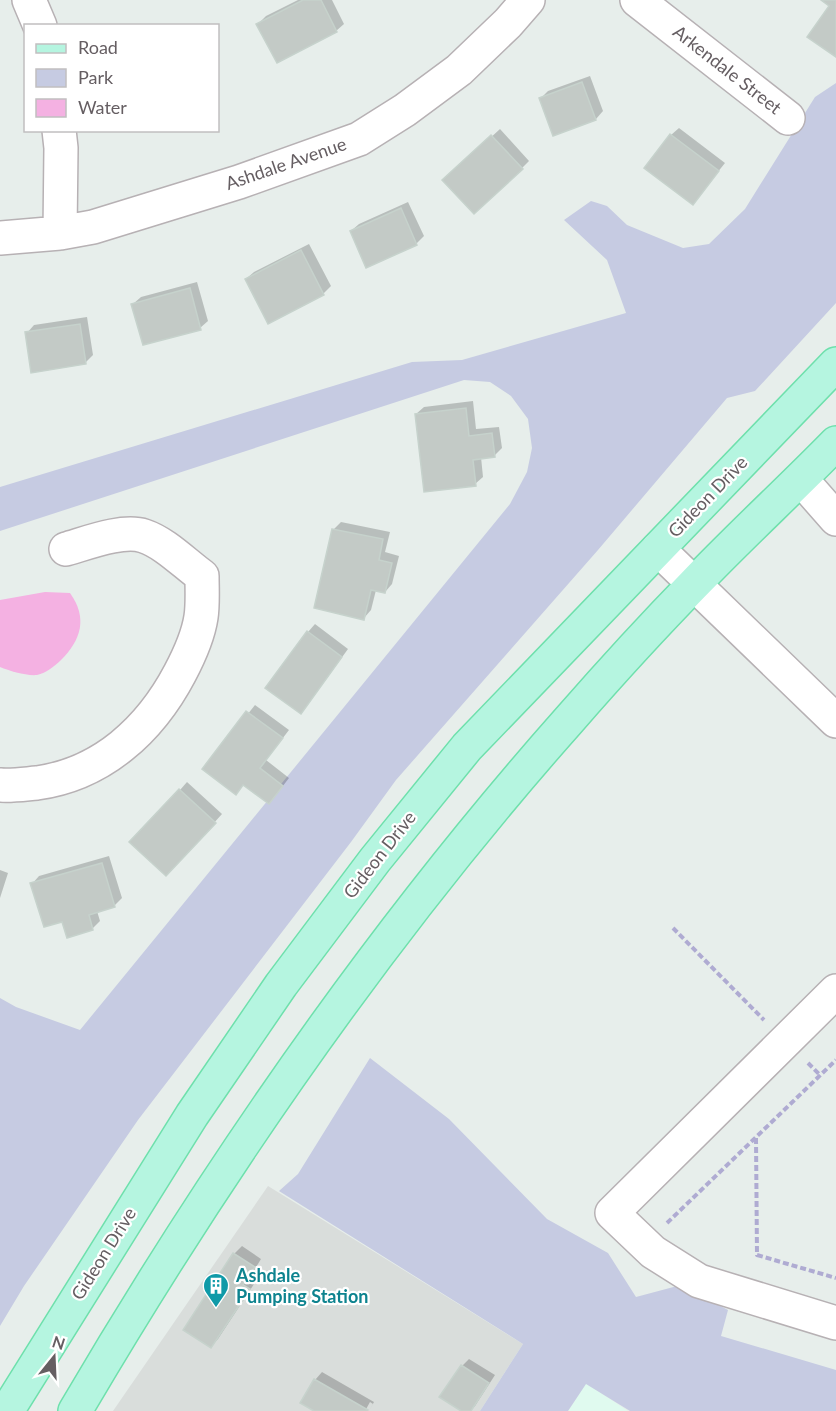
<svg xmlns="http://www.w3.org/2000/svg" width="836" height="1411" font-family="Lato,sans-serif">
	<rect width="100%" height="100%" fill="#e7eeeb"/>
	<path fill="#e0faef" d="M586,1383L628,1411H568Z"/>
	<path fill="#d9dddb" d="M268,1186L523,1344L480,1411H113Z"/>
	<path fill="#c6cbe2" d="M836,83V303L755,391L727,398L598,550L396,780L351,842L138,1120L24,1286L0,1326V998L16,1007L80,1030L510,504L527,472L532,448L528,419L511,396L490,382L464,380L0,531V487L412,362L462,360L626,313L607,260L564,220L591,201L607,206L627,225L683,248L709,244L745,209L815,97Z
		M370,1058L449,1119L547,1219L608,1253L636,1297L681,1285L728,1310L721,1336L836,1370V1411H630L586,1384L568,1411H480L523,1344L279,1191L298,1174Z"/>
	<path fill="#f4b1e2" d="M45,592L70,593C88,618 81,640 61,660C55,666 46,673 37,675C26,676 10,671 0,667V600Z"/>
	<path fill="#0003" d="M298,0H332L344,24L336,31L258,24L266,16Z
		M590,76L603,111L596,119L540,99L548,91Z
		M679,128L725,163L693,203L671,135Z
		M500,129L529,161L522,168L452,173Z
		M408,202L424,236L416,244L351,231L359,224Z
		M309,244L331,286L323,294L268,322L246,279L254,272Z
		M197,282L208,321L200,328L133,304L141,297Z
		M87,317L93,355L85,363L27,333L34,325Z
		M473,401L476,429L499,427L502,448L494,456L481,457L483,477L475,484L416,414L424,407Z
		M341,522L390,532L385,552L399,556L392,584L385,592L376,590L371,610L364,618L334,529Z
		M315,624L348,649L308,704V632Z
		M255,705L289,730L266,760L289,778L276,795L244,784L235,793L204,769Z
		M187,782L222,814L174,867L180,790Z
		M109,856L122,898L114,906L97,911L100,921L92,929L32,884L39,876Z
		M0,870L8,873L0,898Z
		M242,1246L261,1259L250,1277L256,1281L218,1339L211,1346L185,1329L234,1254Z
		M469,1359L495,1375L475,1406L470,1411H464L462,1366Z
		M322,1372L374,1402L369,1411L373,1404L370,1402L365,1411H317L315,1380Z"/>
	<path fill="#c3cac6" stroke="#c6d2cc" stroke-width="1.5" d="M303,0H321L337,32L277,63L256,24Z
		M821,0H836V57L807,37L829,6Z
		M582,82L596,120L553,136L539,98Z
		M670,134L719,171L693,205L644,168Z
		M491,135L523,169L474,214L442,180Z
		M401,208L417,245L366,268L350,231Z
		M301,250L324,295L268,324L245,279Z
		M190,288L201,330L143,345L131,304Z
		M80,324L86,364L31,373L25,332Z
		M466,408L469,436L492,433L495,457L473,460L476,486L424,492L415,414Z
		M332,529L383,539L379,560L392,563L385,593L371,590L364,620L314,608Z
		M307,631L342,657L301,714L265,688Z
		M246,711L283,738L260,768L283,786L269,804L243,785L236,795L202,769Z
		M179,789L216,823L166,876L129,842Z
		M102,863L115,907L89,915L93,930L67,938L62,922L44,927L30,883Z
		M233,1253L255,1267L243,1285L250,1289L211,1348L183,1330Z
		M461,1365L489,1383L471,1411H461L439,1397Z
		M314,1379L368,1410L367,1411H314L300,1403Z"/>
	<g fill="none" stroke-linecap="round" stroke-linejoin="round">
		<defs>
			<path id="minor" d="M29,0L40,26
				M637,0L788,118
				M59,130L61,148L60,233
				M0,238L60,233L93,227L239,182L359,139L405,110L459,70L508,23L528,0
				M801,479L836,519
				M658,549L836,721
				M0,785C12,786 25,784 37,783C102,774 150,730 180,673C189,656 198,637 201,617C203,604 202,589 202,576C184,563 165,543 144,536C123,529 87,543 66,549
				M836,991L612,1213L653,1252L699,1281L836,1323"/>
			<path id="major" d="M7,1411L192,1115L281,985L375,860L467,747L836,364
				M75,1411C219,1166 380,933 569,720C610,673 652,627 695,583C741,535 790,490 836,443"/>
		</defs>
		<use href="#minor" stroke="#b7b1b4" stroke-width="36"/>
		<use href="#major" stroke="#6ee0ac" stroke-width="36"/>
		<path stroke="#afabd2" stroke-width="4" stroke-dasharray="6 3" stroke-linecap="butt" d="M673,928L764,1020
			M808,1063L820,1075
			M756,1138L757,1255L836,1278
			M667,1223L836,1060"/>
		<use href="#minor" stroke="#fff" stroke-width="33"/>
		<use href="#major" stroke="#b5f5e0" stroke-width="33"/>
	</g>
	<defs>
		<symbol id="building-pin" viewBox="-11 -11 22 30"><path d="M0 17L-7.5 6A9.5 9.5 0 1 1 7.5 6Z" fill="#0f9aa8" stroke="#fff"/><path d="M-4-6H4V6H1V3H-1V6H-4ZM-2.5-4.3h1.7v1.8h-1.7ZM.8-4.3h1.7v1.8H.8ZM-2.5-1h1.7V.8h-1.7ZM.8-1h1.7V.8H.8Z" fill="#fff"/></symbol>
	</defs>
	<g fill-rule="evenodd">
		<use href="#building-pin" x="201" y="1271" width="30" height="40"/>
	</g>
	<g text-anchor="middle" stroke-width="4.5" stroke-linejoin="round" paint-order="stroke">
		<g font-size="18" fill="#655e62" stroke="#fff">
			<text transform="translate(727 70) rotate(38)" y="6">Arkendale Street</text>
			<text transform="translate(286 164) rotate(-19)" y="6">Ashdale Avenue</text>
			<text transform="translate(708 497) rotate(-46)" y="6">Gideon Drive</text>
			<text transform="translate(380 855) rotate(-52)" y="6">Gideon Drive</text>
			<text transform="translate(104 1254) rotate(-58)" y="6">Gideon Drive</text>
		</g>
		<g font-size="18" font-weight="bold" fill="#0d838f" stroke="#fff" text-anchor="start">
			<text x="236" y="1282">Ashdale<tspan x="236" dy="21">Pumping Station</tspan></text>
		</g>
	</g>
	<rect x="24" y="24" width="195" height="108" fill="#ffffff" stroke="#c1bfc0" stroke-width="1.5"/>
	<rect x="36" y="44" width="30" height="9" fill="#b5f5e0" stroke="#c1bfc0" stroke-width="1.5"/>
	<text x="78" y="54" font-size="18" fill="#655e62">Road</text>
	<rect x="36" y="69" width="30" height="18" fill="#c6cbe2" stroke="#c1bfc0" stroke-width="1.5"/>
	<text x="78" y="84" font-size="18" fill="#655e62">Park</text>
	<rect x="36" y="99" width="30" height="18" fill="#f4b1e2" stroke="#c1bfc0" stroke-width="1.5"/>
	<text x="78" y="114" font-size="18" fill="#655e62">Water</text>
	<g transform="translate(54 1357) rotate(18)" stroke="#ffffff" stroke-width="4.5" paint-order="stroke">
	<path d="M0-4.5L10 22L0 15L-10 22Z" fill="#655e62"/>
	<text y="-9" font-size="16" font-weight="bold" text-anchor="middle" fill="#655e62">N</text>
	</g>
</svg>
